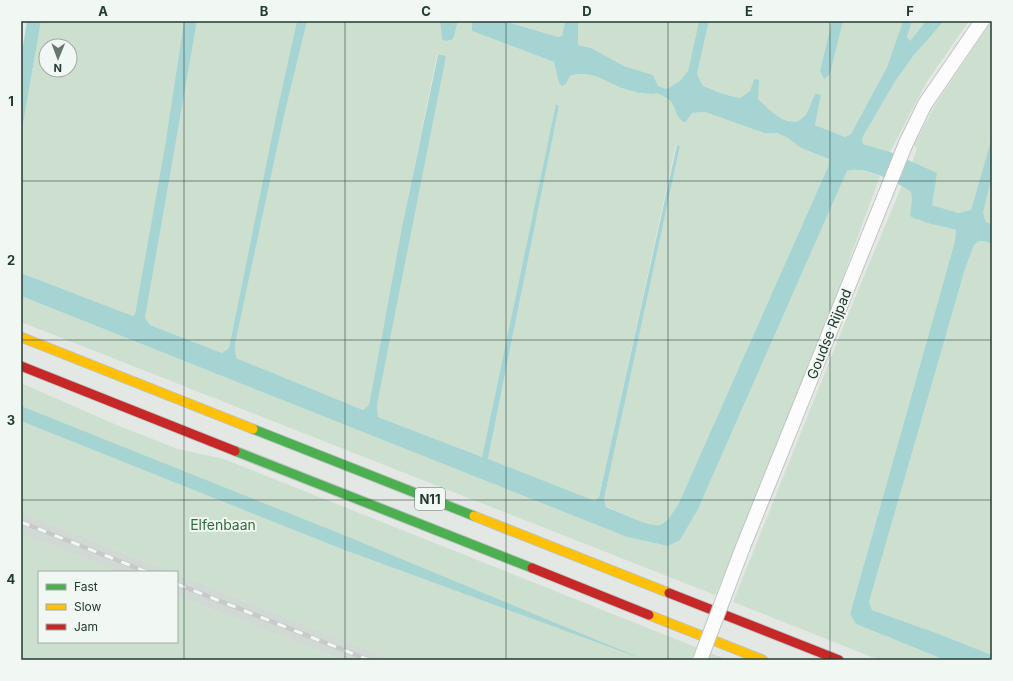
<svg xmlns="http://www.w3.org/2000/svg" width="1013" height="681" font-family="Inter,sans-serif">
	<rect width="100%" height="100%" fill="#e3e8e5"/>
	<path fill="#d1d9d4" d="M21,512L172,572H117L21,534Z
		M177,574L394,660H341L177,596Z"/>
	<path fill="#cde0d0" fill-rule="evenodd" d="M41,21H184L165,146L135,314L133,316L21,273V135ZM46,46H70V70H46Z
		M197,21H297L276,116L229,348L222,353L150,325L145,318Z
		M307,21H440L442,39L456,28L458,21H472V31L554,62L559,82L566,84L570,76C593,68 610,85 631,91C642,94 654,90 664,96C674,101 677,112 681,121L686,122L692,113L705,112L764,133H777L788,138L801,148L829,159L828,167L678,505C673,511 668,523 659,525C648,527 617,511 606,506L604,499L680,146L678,145H676L599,497L595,502L488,460L559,106L557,104L556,105L482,457L378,417L377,405L446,57L443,55H437L402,227L369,405L363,410L236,358L235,344L284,116Z
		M504,21H565L562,36L558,37Z
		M578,21H699L688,71L680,81L667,89L658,86L653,75L624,66L591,48L578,45Z
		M709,21H832L820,71L830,74L843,21H903L887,67L851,134L845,137L815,125L821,96L815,94L806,115L797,122C785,122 762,109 758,98C755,93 755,85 754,79L750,91L740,98L723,94L703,86L697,74Z
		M912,21H926L910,41L907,38Z
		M944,21H969L926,83L890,152L863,144L862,138L896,80L914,55Z
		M992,21V137L971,210L958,213L931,205L912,163L917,148L914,145L935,105Z
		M854,168L880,176L836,296L741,540L715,595L21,322V296L627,537L668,546L698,509L847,171Z
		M992,176V224L986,222L982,213Z
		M902,185L911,192L919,221L939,224L956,230L955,241L850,614L856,624L945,660H879L733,602L852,305Z
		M979,241H985L992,245V655L936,633L872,610L869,602L965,269L974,245Z
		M21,383L119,426L178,449L224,459L728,660H394L177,574V572H172L21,512Z
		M21,534L117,572H39V642H177V596L341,660H21Z"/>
	<path fill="#a6d4d3" d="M27,21H41L21,135V59Z
		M184,21H197L145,318L150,325L222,353L229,348L276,116L297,21H307L284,116L235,344L236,358L363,410L369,405L402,227L438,55H443L446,57L377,405L378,417L482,457L556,104L559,106L488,459L595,501L599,497L677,145L680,146L604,499L606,507C617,511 649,527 659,525C668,523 673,511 678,505L828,167L829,159L801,148L788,138L777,133H764L705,112L692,113L686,122H683C671,112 680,101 656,93L653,94C646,93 638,93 632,91C610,86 593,68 570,76L566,84L562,86L559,83L554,62L472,31V21H504L558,37L562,36L565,21H578V45L591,48L624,66L653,75L658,86L667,89L680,81L688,71L699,21H709L697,74L703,86L723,94L740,98L750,91L754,79L759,80L758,99C770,110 780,122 797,122L806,115L815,94H818L821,95L815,125L845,137L851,134L887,67L903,21H912L907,37L910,41L926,21H944L914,55L896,80L862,138L863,144L890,152L937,173L932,205L958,213L971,210L992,137V176L983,213L986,222L992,224V245L985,241H979L974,245L965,269L869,602L872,610L936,633L992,655V660H945L856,624L850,614L955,241L956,230C941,225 924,224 910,216L912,199L911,192C898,182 862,165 847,171L698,509L680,540L668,546L627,537L21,296V273L133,316L135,314L165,146Z
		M440,21H458L453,39L446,41L442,39Z
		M832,21H843L830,74L824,79L820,71Z
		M21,406L346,536L645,660L342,549L21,421Z"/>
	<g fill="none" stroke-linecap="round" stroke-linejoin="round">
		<defs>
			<path id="street" d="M743,547L906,143L925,104L982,21"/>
			<path id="fast" d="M253,429L474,516
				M235,451L532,568"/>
			<path id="slow" d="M21,337L253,429
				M474,516L669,593
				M649,615L763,660"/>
			<path id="jam" d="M21,366L235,451
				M532,568L649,615
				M669,593L839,660"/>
		</defs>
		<use href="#street" stroke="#c0c5c2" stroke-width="16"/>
		<use href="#fast" stroke="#bcc4c0" stroke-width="11"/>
		<use href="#slow" stroke="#bcc4c0" stroke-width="11"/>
		<use href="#jam" stroke="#bcc4c0" stroke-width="11"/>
		<use href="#street" stroke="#fbfcfb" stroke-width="14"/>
		<use href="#fast" stroke="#4caf50" stroke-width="9"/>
		<use href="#slow" stroke="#ffc107" stroke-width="9"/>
		<use href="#jam" stroke="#c62828" stroke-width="9"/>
		<defs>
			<path id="rail" d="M21,522L147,572
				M177,584L369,660"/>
		</defs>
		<use href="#rail" stroke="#c6cac8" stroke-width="4.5"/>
		<use href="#rail" stroke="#f1f7f3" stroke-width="3" stroke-dasharray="9" stroke-linecap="butt"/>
		<defs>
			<path id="street-bridge" d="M700,660L743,547"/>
		</defs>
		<use href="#street-bridge" stroke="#c0c5c2" stroke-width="16" stroke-linecap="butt"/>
		<use href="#street-bridge" stroke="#fbfcfb" stroke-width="14"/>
	</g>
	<path fill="none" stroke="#223a2f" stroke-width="1" stroke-opacity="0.55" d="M184,21V660M345,21V660M506,21V660M668,21V660M830,21V660M21,181H992M21,340H992M21,500H992"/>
	<g text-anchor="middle" stroke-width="4" stroke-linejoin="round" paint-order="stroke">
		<rect fill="#f1f7f3" stroke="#60736a" stroke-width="1" x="415" y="488" width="30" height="22" rx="3"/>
		<g font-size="13" font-weight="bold" fill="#223a2f">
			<text x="430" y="504">N11</text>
		</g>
		<g font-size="14" fill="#223a2f" stroke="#f1f7f3">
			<text transform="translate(829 334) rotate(-68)" y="5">Goudse Rijpad</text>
		</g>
		<g font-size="14" fill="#2f6e3c" stroke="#f1f7f3">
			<text x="223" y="530">Elfenbaan</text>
		</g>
	</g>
	<rect width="1013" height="681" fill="none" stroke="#f1f7f3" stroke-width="44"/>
	<rect x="38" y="571" width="140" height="72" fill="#f1f7f3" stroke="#9eaba5"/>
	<rect x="46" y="584" width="20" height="6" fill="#4caf50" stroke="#9eaba5"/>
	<text x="74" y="591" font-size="12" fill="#223a2f">Fast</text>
	<rect x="46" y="604" width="20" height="6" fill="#ffc107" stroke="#9eaba5"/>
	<text x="74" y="611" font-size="12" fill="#223a2f">Slow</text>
	<rect x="46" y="624" width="20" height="6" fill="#c62828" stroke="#9eaba5"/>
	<text x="74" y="631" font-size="12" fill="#223a2f">Jam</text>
	<g transform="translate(58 58) rotate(181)"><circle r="19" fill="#f1f7f3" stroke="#9eaba5"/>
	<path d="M0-3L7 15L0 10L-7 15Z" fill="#66776f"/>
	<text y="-6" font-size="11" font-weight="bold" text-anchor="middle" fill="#223a2f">N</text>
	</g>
	<rect x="22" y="22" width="969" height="637" fill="none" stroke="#223a2f" stroke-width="1.5"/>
	<g font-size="13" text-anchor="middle" font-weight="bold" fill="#223a2f">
		<text x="103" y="16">A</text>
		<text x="264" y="16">B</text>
		<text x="426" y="16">C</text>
		<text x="587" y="16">D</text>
		<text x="749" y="16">E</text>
		<text x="910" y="16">F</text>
		<text x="11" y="106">1</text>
		<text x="11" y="265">2</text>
		<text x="11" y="425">3</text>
		<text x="11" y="584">4</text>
	</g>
</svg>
